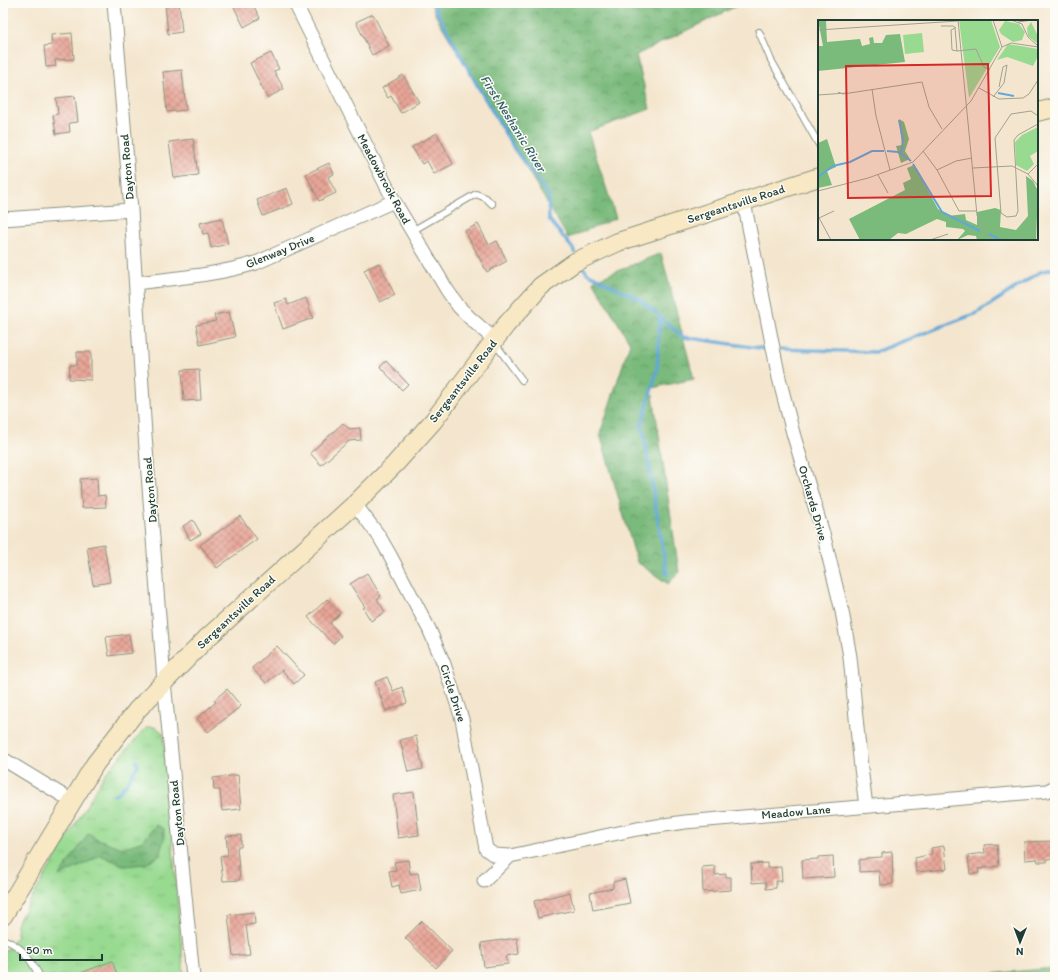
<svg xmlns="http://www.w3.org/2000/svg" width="1058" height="980" font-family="Itim,sans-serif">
	<defs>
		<pattern id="grass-tufts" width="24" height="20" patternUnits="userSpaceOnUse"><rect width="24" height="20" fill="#99da91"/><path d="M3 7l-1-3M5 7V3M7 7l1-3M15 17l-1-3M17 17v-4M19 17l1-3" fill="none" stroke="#83bc7e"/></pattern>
		<pattern id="forest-crowns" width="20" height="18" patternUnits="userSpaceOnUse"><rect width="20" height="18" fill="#7aba7b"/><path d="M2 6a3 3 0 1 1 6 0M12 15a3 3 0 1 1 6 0" fill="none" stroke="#639866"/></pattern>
		<pattern id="building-cross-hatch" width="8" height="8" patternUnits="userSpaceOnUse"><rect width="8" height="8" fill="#e8a698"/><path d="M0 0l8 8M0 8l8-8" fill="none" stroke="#bb887d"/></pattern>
	</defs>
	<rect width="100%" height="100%" fill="#fdfcf7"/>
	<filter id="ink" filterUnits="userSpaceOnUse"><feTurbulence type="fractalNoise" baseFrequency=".025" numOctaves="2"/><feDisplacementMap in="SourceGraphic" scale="8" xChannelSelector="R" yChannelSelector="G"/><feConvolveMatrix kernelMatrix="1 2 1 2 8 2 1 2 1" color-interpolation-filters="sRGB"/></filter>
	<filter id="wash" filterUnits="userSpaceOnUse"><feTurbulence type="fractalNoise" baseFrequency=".012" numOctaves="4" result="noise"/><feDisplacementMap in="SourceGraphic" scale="16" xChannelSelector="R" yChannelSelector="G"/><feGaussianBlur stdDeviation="0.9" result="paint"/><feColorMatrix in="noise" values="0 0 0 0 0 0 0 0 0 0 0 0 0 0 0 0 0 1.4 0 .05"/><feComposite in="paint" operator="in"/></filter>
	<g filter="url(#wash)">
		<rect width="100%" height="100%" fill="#f4e6ce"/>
		<path fill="url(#grass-tufts)" stroke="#5c8c62" d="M151,726L157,728L163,733L184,977H3V951H6L17,936L16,925L105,774L146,728Z"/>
		<path fill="url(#forest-crowns)" stroke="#4c7c58" d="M431,3H743L636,55L650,109L588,132L616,218L568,238L436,16Z
			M661,253L694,379L652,388L679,572L668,584L637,562L600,434L630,343L593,281Z
			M156,825L164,829V839L159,856L145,864L125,866L100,855L87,863L59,876L89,833L95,838L122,848L143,841Z
			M1055,968V977H956Z"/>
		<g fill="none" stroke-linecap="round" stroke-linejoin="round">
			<path stroke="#61a7d7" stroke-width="3.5" d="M432,3L476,83L515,150L548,195L549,219L573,249L575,253
				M583,267L587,273L639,299L683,337L766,349
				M660,317L657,370L642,424L667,575
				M780,349L875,352L977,313L1040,272L1055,268
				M114,795C125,790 131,775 138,765L136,761"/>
		</g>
		<g id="blocks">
			<path fill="url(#building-cross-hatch)" d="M165,3H179L182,32L168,34Z
				M232,3H252L260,18L244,27Z
				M373,14L389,46L372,55L356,22Z
				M72,33L74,59L55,60L56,66L46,67L44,46L52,45L51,35Z
				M271,53L279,69L274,71L284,89L267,98L250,63Z
				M182,70L186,110L167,112L163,72Z
				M403,75L419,102L401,113L391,96L388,98L382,88Z
				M75,96L78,122L69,123L70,132L56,134L53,115L58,114L56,98Z
				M437,133L453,164L434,174L427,161L422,164L412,147Z
				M193,139L198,175L174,178L169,142Z
				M329,163L334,174L328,177L336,193L319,201L306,174Z
				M287,188L293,204L263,216L257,200Z
				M222,218L228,244L211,248L208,233L203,234L200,223Z
				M478,224L489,245L497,241L507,261L487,272L465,231Z
				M379,263L395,295L380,302L364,270Z
				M306,298L313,318L283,329L274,303L286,299L288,305Z
				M229,312L235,337L200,345L196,325L216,321L214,315Z
				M77,352H91V380L69,379L70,365H77Z
				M386,361L408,384L402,390L380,367Z
				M199,369L201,400L184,401L182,370Z
				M343,423L349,429L360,428L361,440L349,441L321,465L310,453Z
				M97,478L98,496L105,495L106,507L82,508L80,479Z
				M240,516L257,539L217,568L200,545Z
				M193,520L201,534L190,540L183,526Z
				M104,544L110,582L93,585L87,547Z
				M367,573L381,596L377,599L385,612L371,621L363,608L365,607L350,584Z
				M327,599L340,613L330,623L341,636L333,644L308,617Z
				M129,634L132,653L109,656L106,637Z
				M277,646L304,675L294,684L282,670L266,683L252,668Z
				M387,677L393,691L402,687L407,703L386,711L375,682Z
				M227,689L241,706L208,732L197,718L216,702L214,700Z
				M416,736L423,769L408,772L400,740Z
				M238,775L241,809L222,811L220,790H214L213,778Z
				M414,792L419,835L398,838L393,795Z
				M241,835V847H237L240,880L223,881L220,856L228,855L226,836Z
				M1054,841L1055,858L1047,859V862H1038L1037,859L1025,860L1024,842Z
				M997,844L999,866L978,869L979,873L970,874L968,855L985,853L984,845Z
				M944,846L947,869L916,872L915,858L932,854L931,848Z
				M892,852L893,884L880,885L879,871L859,872V860L866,859V858L882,857V853Z
				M833,856L834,877L803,879L802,860L818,859V857Z
				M408,860L410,874L418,873L421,890L401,894L399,885L392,887L389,871L396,870L394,862Z
				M767,863V868L781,867L782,881H776V888L766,889V882L752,883L751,864Z
				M715,866V875L726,874V877H731V890L703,892L702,867Z
				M625,879L630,903L593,910L590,893L613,888V882Z
				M570,892L574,910L538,918L534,901Z
				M254,912L255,924L246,925L250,954L233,956L228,915Z
				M422,921L452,951L436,968L405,938Z
				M517,938L519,954L506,956L508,964L484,967L481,943Z
				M112,961L118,977H73V976Z"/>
		</g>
	</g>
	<g filter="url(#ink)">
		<use href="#blocks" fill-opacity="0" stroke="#8a9281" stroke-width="1"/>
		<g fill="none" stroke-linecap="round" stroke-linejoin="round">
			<defs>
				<path id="service" d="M759,32L771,60L819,145
					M412,231L476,194L486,198L492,204
					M494,342L522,380
					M3,939C23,947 30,958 40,977"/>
				<path id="minor" d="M114,3L131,210L145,435L164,681L193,977
					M295,3L394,201L447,290L459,307L471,319L495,340
					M744,202L779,378L793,433L824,537L842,611L850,657L861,768L866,806
					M3,219L131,210
					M136,283C176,278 217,275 256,263L394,201
					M355,504L379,536L391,557L429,629L444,664L462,719L486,849L494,855L510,856L637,829L685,822L1047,791L1055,787
					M3,759L72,801
					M484,881L510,856"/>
				<path id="secondary" d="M1037,112L1055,108
					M3,916L95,764L137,710L206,639L355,504L395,464L434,420L506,325L541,286L575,262L618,242L819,177"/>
			</defs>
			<use href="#service" stroke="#8a9281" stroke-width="8"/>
			<use href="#minor" stroke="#8a9281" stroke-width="15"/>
			<use href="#secondary" stroke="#8a9281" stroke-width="20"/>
			<use href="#service" stroke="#fff" stroke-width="6"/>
			<use href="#minor" stroke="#fff" stroke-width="13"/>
			<use href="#secondary" stroke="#f8e8c3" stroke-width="18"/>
		</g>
	</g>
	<g text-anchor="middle" stroke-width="3" stroke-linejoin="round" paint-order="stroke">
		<g font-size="12" fill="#1f3d34" stroke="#fdfcf7">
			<text transform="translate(127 167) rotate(-95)" y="4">Dayton Road</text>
			<text transform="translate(384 179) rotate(62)" y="4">Meadowbrook Road</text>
			<text transform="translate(736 204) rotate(-18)" y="4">Sergeantsville Road</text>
			<text transform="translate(280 251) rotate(-22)" y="4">Glenway Drive</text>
			<text transform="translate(463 381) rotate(-52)" y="4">Sergeantsville Road</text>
			<text transform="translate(150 490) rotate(-95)" y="4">Dayton Road</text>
			<text transform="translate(813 503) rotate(74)" y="4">Orchards Drive</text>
			<text transform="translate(236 612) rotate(-43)" y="4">Sergeantsville Road</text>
			<text transform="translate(453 693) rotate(72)" y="4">Circle Drive</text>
			<text transform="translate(796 812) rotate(-5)" y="4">Meadow Lane</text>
			<text transform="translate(177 813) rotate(-96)" y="4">Dayton Road</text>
		</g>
		<g font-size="13" font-style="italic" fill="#36626d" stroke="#fdfcf7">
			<text transform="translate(514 123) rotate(58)" y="5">First Neshanic River</text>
		</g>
	</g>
	<g transform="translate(818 20)">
		<rect width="220" height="220" fill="#f4e6ce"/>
		<path d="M141,0H173L182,27L151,78ZM187,1L201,4L207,12L204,20L195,22L183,14L181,10ZM213,2L220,16V24L210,16L209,8ZM190,24L220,29V36L215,46L189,37L179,40ZM220,107V131L212,136L216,144L209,151L198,145L197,122L204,115Z" fill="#99da91"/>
		<path d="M0,0H8L9,22L42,19L44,26L52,24L51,18L55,17L56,23H64L68,15L82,14L87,42L0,51V26H5ZM81,99L86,102L91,119L87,131L92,139L83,143L78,126L84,125ZM9,119L18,147L9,151L14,165L0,168V123ZM96,145L120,189L130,196L147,194L148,200L159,205V192L177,188L183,190L182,207L198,210L210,196L208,156L215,161L220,171L218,220H159L158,216L150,215L139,220L147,211L145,209L128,207V202L119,199L88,214L80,213L71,220H42L31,199L87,170L85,163L93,159L89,148Z" fill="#7aba7b"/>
		<path d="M104,13L106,32L87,34L85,15Z" fill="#99da91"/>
		<path fill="none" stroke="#61a7d7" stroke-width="2" d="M180,73L196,76M81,100L85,120L83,135M69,131L80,132L93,141M95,144L124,192L162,211M0,157L15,146L32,142L54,131H66M171,214L182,220"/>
		<path fill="none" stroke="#9fa290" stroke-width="1" d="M140,0L159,195L163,206L173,220M175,0L184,27M193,0L204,4L210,17L220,26M200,2L214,0M123,6H135L138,8M137,8L139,31L158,29L166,47L172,50M137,8L133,10L134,30L139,31M0,10L140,1M161,68L181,79L205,78L211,74L220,60M54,69L58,96L72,150M20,72L25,74L104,62L111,87L124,109M0,75L28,73M175,77L186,63L189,45L185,47L181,67M220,96L213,91L193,94L177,118L183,193L189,197L198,196L200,191L196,120L200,115L220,104M105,131L119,150L141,191H159M155,148L194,146L210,154L220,166M119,150L138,141L154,138M210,154L220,144M60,155L70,173M0,171L50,158L95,142L153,81L184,27L193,23L220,27M0,196L13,220M1,198L16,191M112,220L130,214"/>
		<path fill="#d62828" fill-opacity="0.15" stroke="#d62828" stroke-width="2" d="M170,44L173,176L30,178L28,46Z"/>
		<rect width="220" height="220" fill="none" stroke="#1f3d34" stroke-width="2"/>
	</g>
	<rect width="1058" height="980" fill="none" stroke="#fdfcf7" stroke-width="16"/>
	<g transform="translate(1020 942) rotate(181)" stroke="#fdfcf7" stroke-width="3" paint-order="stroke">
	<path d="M0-3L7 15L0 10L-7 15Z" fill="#1f3d34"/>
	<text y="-6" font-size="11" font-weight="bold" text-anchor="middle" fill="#1f3d34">N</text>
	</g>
	<path d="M20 954v6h82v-6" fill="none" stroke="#1f3d34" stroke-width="2"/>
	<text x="26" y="954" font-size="12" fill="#1f3d34" stroke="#fdfcf7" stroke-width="3" paint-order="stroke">50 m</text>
</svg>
